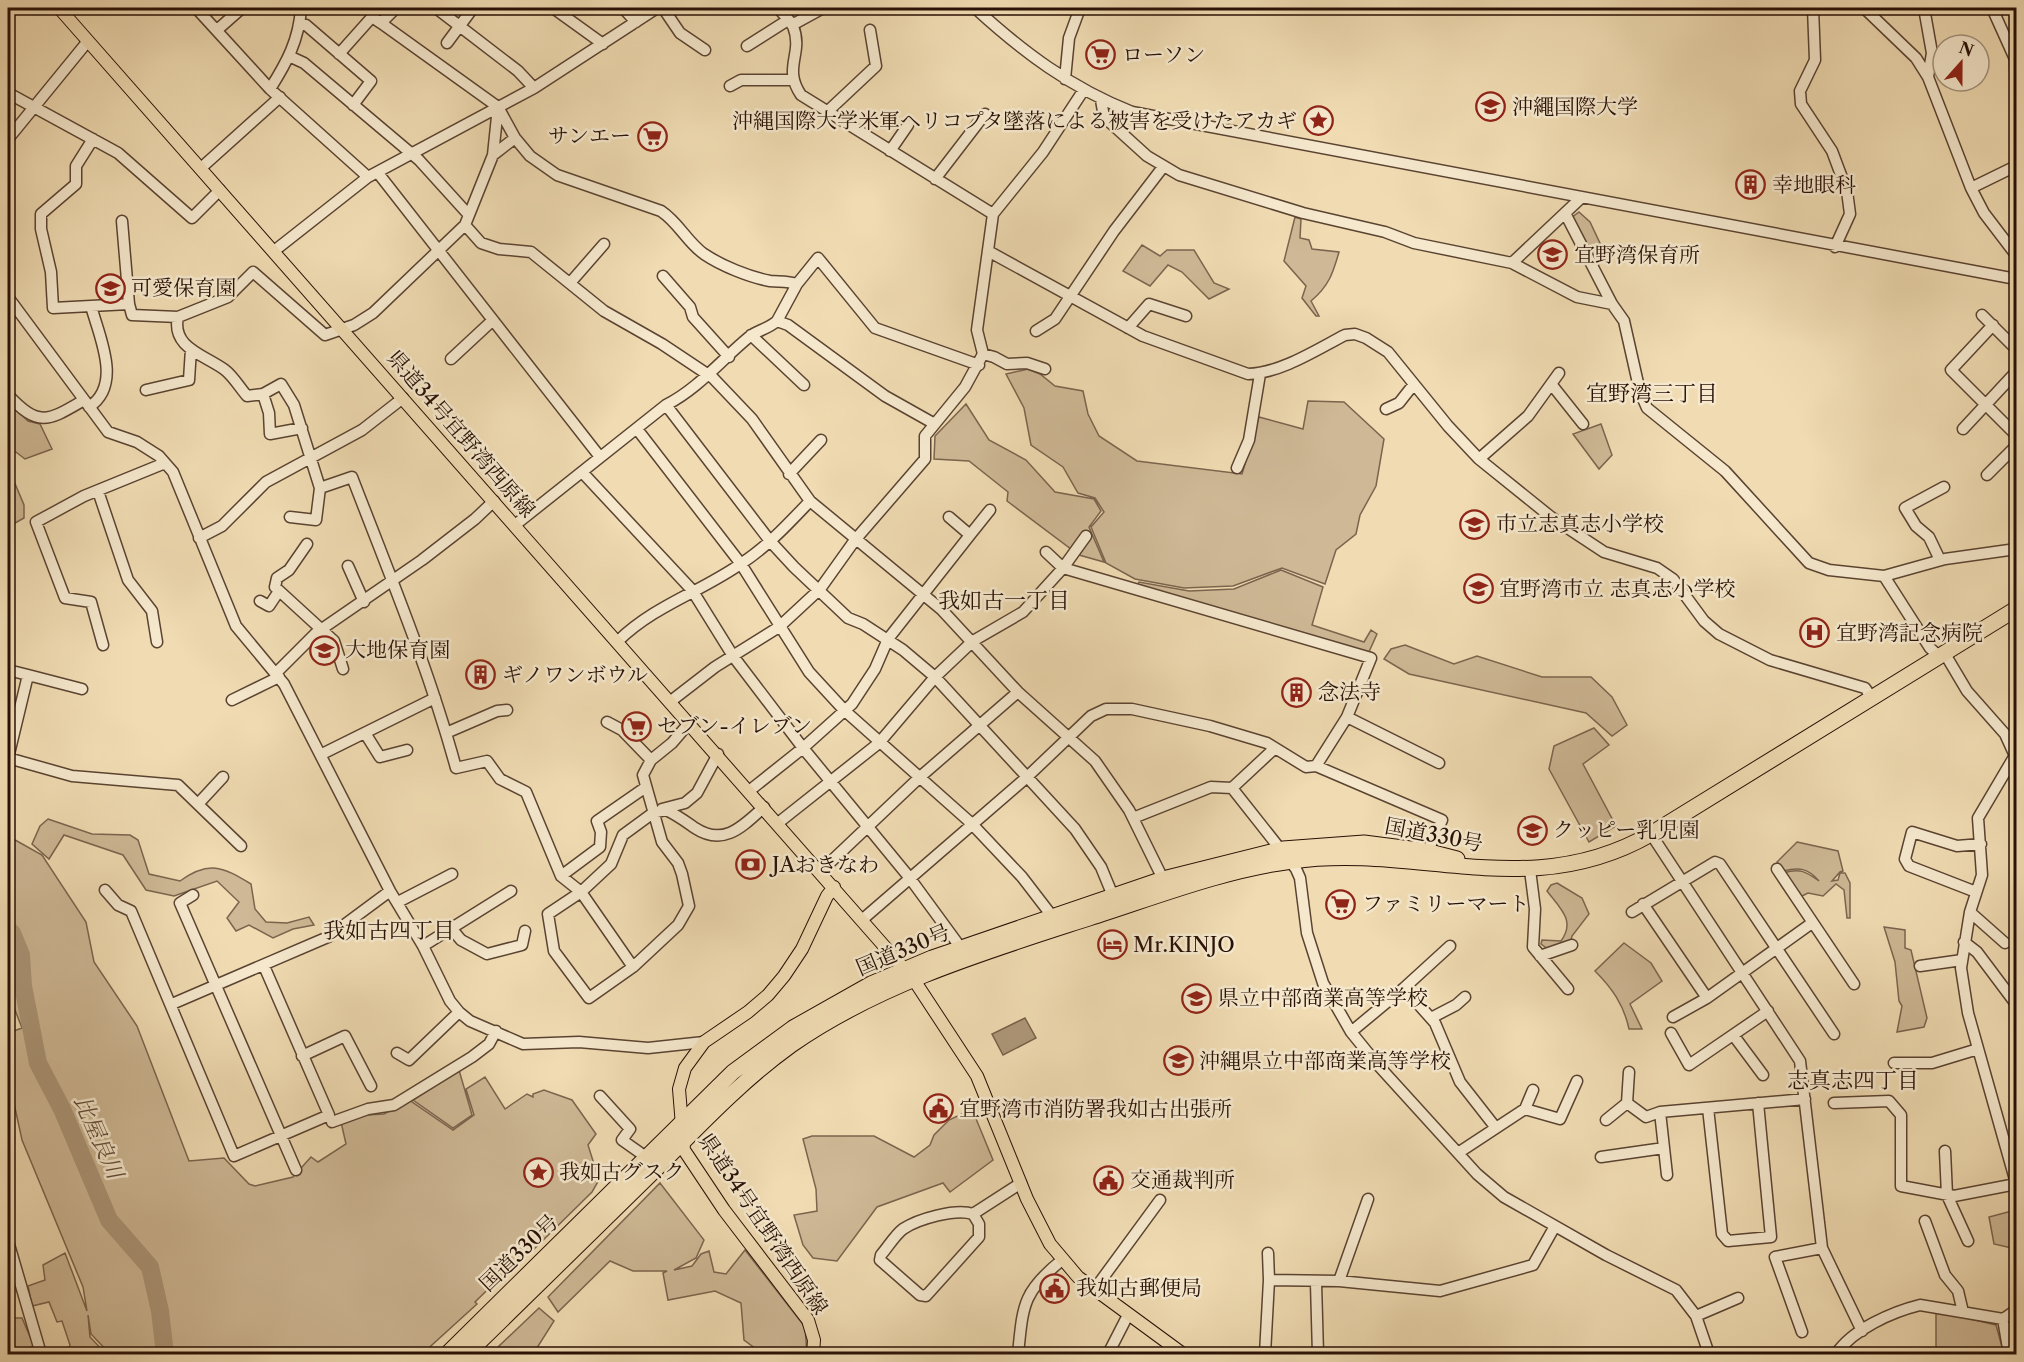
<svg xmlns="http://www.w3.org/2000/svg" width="2024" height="1362" font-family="'Libre Caslon Text','Noto Serif JP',serif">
	<rect width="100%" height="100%" fill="#f0dbb2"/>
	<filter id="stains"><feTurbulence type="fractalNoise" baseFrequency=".00333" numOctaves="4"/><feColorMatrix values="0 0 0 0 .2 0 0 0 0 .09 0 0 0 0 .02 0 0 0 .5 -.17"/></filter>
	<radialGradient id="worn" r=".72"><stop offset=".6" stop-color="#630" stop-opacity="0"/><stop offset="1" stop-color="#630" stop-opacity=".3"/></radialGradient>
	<path fill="#ceb895" stroke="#7b644e" stroke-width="1.5" d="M1579,212L1590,222L1607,258L1596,266L1571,218Z
		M1295,217L1301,219L1300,238L1309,240L1312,249L1339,252C1333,273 1329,286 1311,301L1319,316H1316L1302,298L1306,286L1284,261Z
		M1142,245L1160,256L1167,250H1194L1214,283L1229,289L1209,299L1182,272L1168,265L1150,286L1123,271Z
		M1028,369L1040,374L1055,386L1083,391L1088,414L1099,436L1137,461L1242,474L1259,417L1303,429L1308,401L1344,402L1384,439L1376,486L1360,515L1356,534L1336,550L1325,584L1282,568L1233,586L1184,588L1135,579L1106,563L1091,527L1104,512L1095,498L1078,493L1063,467L1031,445L1024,408L1006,374Z
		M8,401L28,421L40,424L52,449L25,459L8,446Z
		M966,404L989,440L1026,460L1055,492L1094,499L1101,511L1089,527L1104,562L1079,555L1007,501L1008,492L969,461L934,459L935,436Z
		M1601,424L1612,455L1599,469L1573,434Z
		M8,467L24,505V518L8,527Z
		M1281,570L1323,587L1312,625L1364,642L1371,630L1377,634L1368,654L1137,585L1139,582L1189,591L1234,589Z
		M1405,645L1454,664L1477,656L1542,677H1591L1612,697L1627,725L1612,736L1586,713L1409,674L1384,659L1391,649Z
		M1594,728L1609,745L1583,764L1616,826L1589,842L1549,769L1554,746Z
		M48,819L92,834L130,835L138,840L149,874L180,881C209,860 223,867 251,884L255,909L266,922L287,923L309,917L314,925L293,929L273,938L249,925L236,931L227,918L239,902L217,881L174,896L146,890L123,855L64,835L49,859L32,844L40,826Z
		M8,836L42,855L86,922L94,962L137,1026L189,1161L224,1158L249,1184L255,1186L293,1177L311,1157L318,1162L346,1144L341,1122L366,1115L384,1114L409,1100L453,1130L474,1115L466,1089L485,1077L505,1109L527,1094L533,1097V1094L544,1090L572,1100L596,1134L588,1145L599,1180L592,1192L530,1253V1248L475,1302L477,1304L422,1354H110L91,1334L88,1315L90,1337L106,1354H65L70,1345L62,1321L57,1322L49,1302L32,1306L28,1286L45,1280L43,1265L65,1253L87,1311L83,1287L22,1140L8,1076V1033L22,1028L8,992Z
		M1797,842L1838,851L1843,871L1840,872L1832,881L1838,880L1840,873H1845L1850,883V918H1847L1844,890L1836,884L1823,896L1808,893L1800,897L1783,873C1800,868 1805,871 1819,881C1808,868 1799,867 1783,871L1777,862Z
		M1557,883L1582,898L1589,914L1572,936L1571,940L1552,952L1541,944L1542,940L1561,941C1576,921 1560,908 1547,891L1551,885Z
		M1884,927L1905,930V948L1911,950L1927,1018L1924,1027L1897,1032L1902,1006L1899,1001L1895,962Z
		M1624,943L1651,963L1662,981L1630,1004L1642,1029H1629C1624,1005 1612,988 1595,971Z
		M459,1070L472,1115L453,1128L413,1100Z
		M972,1109L993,1160L950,1192L943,1183L877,1207L837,1261L813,1258L803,1245L794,1215L817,1211L816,1189L803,1139L812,1136H874L914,1157L930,1145L934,1135L949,1120Z
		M660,1183L704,1240L696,1258L674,1270L692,1266L701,1254L709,1251L714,1272L726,1274L745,1250L805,1327L807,1354H763L744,1340L741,1303L715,1291L668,1300L663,1273L667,1271H633L610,1261L558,1312L548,1297Z
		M2008,1212H2016V1249L1994,1244L1989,1217Z
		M539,1308L554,1321L535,1351L495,1354L499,1346Z
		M1936,1311L1996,1325L2004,1354H1939L1936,1346Z
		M8,1318H22L34,1346L8,1354Z"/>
	<path fill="#ac9678" stroke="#77604a" stroke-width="1.5" d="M1025,1018L1036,1038L1003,1055L992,1034Z"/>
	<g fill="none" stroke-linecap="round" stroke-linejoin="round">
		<path stroke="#ac9678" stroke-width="18" d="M8,929L12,933L21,955L23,986L38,1063L62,1109L109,1220L150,1267L160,1311L165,1354"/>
		<defs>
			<path id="minor" d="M196,8L270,89
				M301,8C299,40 287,62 270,89L368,177
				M396,8L381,23L498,107L515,138L530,156L557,175L661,211C679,223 687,242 704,254C722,266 749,277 770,281C779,282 787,281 797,284
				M436,8L518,71L534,88
				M553,8L603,44
				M623,8L636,22
				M663,8L680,33L705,50
				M778,8C782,13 790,20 793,26C804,54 782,67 801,95L993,214
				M975,8C1023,52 1071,88 1132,112L2016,279
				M1813,8L1815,60L1800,91L1801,104L1832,151L1847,191L1850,214L1835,247
				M1864,8L1916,58L1928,77L1971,188L1984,213L2016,255
				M1924,8L1932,53L1928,77
				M1992,8L2015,59L2016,94
				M300,24L306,25L371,81L353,105
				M792,25L823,8
				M217,30L242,8
				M447,43L473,8
				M747,46L788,20
				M339,54L372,17L381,23
				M291,57L304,63L419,160L467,213
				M1065,79L1069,38L1080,8
				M730,86L741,80H793
				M8,93L118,153L192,218L220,190
				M1101,100L1104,117L1147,156L1179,175L1303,213L1385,232L1414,243L1512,263L1582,197
				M827,112L876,66L870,30
				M8,139L88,41
				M93,139L76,166V184L41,214V229L51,272L53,308L129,304L132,315L178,317L228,297L253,272L325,335L354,325L373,313L465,225L493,155L498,107
				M890,151L908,125
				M493,155L515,138
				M201,168L280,97
				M378,173L600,457
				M935,179L985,114
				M1971,188L2016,166
				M1566,215L1612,304L1624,321L1640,392L1647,408L1725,471L1809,563L1829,570L1884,576L1945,559L2016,549
				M122,221L129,304
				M465,225L481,243L499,249L531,252L604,311L662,344L713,378L752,419L810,501L942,610L1018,692L1095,761L1129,810L1163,879
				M274,251L368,177L534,88L657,8
				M988,251L1143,336L1248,374C1281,373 1316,350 1345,335L1355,334L1366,338L1388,352L1448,426L1479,459L1551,517L1604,552L1657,568L1673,579L1704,621L1719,634L1770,660L1865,688L1872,698
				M1512,263L1577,297L1612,304
				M663,276L690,307L693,317L729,357
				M570,283L604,244
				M8,297L108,432L137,442L159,456L173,472L236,626L284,684L390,891L423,946L450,1001L459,1012L470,1021L523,1044L579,1042L648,1048L704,1042
				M1982,315L2016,349
				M178,317C171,348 205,355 225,370C233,376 240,388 247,396L263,394L281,384L294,405L320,488L352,477C389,573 429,669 456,768L487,761L500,779L526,792L561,876
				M777,321L797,284L818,258L875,328L979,365
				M1993,325L1951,370L2016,435
				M1128,328L1149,304L1186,316
				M1036,331L1055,319L1114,231L1163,167
				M751,335L804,385
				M983,354L994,357L1007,364L1027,363L1045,369
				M451,359L493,320
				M1552,385L1583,424
				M146,390L189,380L191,349
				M263,394L269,413L270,434L302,428
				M8,395C39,428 48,421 84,400
				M666,405L770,541L794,567L848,618L863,624L903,650L935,677L1075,829L1101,867L1113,896
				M89,407C123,385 99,336 91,306
				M1386,409L1399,403L1414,384
				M637,429L741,564L809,672L844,710L971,823L1022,877L1052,916
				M1963,429L2016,372
				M1479,459L1528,416L1559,373
				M1237,468L1249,440L1260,374
				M582,472L692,590L733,656L803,748L909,877L961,948
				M789,474L821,440
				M1987,475L2016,446
				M98,491L128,580L152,611L157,642
				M290,517L316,520L320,488
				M515,525L666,405C699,388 721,360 749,337C756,331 768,329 777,321L788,325L885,396L933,423
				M970,535L990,510
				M199,538L222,526L266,482L362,430L403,398
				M307,544L289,570L277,578L275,587L334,641L343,669
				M1046,552L1063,568L1371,658L1347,717
				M1940,560L1929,537L1916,526L1905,508L1944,487
				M348,566L364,602
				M1884,576L1930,648L1940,657
				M260,601L269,606L279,591
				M618,641C655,605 701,592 742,563C768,546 789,523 810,501
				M103,645L91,602L65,598L36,522L84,496L165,463
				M1945,654L1967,691L2005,734L2016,758
				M8,670L28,675
				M276,673L316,633L422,560L475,519L494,501
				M82,689L28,675L8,758L72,776L178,785L241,846
				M232,700L279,677
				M671,701L715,667L779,627L820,589L855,540L925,459V436L965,387L983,354L977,330L993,214L1043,152L1083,91
				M607,722L622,730L651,760
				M365,733L380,757L407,750
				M446,733L497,711L507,710
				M322,754L435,698
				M2014,757L1978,818L1982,875L1970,912L1961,968L1968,1013L2016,1183
				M1316,766L1347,717L1439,763
				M646,787L597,821L601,832L600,847L561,876L581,892L633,967L678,925L689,906L682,874L678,863L662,842L643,775L651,760L672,743L690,722
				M1232,788L1296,869L1300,878L1307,933L1323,983L1351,1032L1377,1064L1477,1174L1504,1197L1606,1255L1676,1290L1696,1316L1709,1354
				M749,791L803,748L852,704L875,669L888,639L970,535L949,517
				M198,804L223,777
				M662,809L685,803L697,793L718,754
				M1133,818L1211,787L1232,788L1275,748
				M778,823L879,743L935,677L973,641L1023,612L1063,568L1086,536
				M1651,834L1800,1061L1822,1248L1862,1331
				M1777,869L1854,984
				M1530,870L1535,909L1533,947L1568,989
				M821,871L920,777L1018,692
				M105,890L118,905L131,911L234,1156L329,1115L264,966
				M1976,892L1909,866L1905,859L1912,832L1957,846L1981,844
				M193,895L180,903L296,1170
				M398,902L452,874
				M1643,904L1707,998L1673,1017
				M1632,912L1715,862L1720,864L1834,1034
				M1970,912L2005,943
				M863,919L1026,778L1091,716L1106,709H1132L1210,726L1267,743L1306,767L1316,766L1442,820L1425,857
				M451,928L461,940L487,954L522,945L525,931
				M1964,942L1977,952L2016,1004
				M423,946L511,891
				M1540,956L1572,945
				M1920,966L1962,960
				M633,967L589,998L554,951L548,914L581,892L611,864L623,835L653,813L666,810C677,815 685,821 695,828C724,847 743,826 764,807
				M1404,988L1450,946
				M1707,998L1812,923
				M172,1004L328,937L390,891
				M1431,1018L1456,1005L1465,997
				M1351,1032L1404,988L1435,1023L1460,1082L1496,1128
				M1671,1033L1689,1065L1768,1011
				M1734,1036L1763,1075
				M397,1053L409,1060L459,1012
				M302,1056L345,1036L371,1086
				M1894,1063H1932L1978,1049
				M600,1096L630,1129L622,1140L646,1157
				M1627,1103L1629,1072
				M1834,1103L1889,1101L1901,1115V1186L1954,1196L2016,1184
				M1708,1108L1722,1234L1728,1241L1771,1237L1758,1103
				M1525,1109L1533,1090
				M1606,1120L1627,1103L1646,1117L1660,1112
				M332,1122L368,1109L394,1105L472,1057L489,1044L496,1031
				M1945,1151L1947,1195L1968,1241
				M1458,1153L1525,1109L1560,1119L1577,1081
				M1601,1157L1664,1148
				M1667,1175L1660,1112L1805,1099
				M973,1214C956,1208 918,1219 903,1229C895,1235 888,1247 881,1255L880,1260L920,1295L926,1296L979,1237V1224L973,1214L1021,1183
				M1925,1221L1945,1275L1958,1291L1963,1312
				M8,1241L41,1354
				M1268,1253L1269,1280
				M1339,1281L1368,1199
				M1316,1283L1318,1354
				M1094,1290L1160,1200
				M1696,1316L1738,1298
				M2003,1319L2009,1354
				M1802,1332L1775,1257L1822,1248
				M1018,1354C1023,1306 1022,1292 1062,1260
				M1108,1354L1128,1315
				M1265,1354L1269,1280L1339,1281L1440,1291L1533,1265L1555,1226
				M1836,1354C1853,1329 1892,1312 1920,1305L2003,1319L2016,1310"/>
			<path id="major" d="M59,8L914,980L977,1076L1027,1199L1050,1244L1078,1277L1183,1354
				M813,1354L814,1340L808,1320L724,1210L684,1150L679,1089L685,1068L704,1042L748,1012L768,995L784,976L802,949L827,896L834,887"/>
			<path id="highway" d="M447,1354L733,1072L793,1028L871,984L932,958L1163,879L1283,849L1364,843L1426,851L1457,859
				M467,1354C530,1293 593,1231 656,1169C699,1126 741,1081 791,1045C880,983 987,951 1089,918C1155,897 1223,870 1292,861C1418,843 1529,904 1651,834L2016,609"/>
		</defs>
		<use href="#minor" stroke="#5a4331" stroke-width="13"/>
		<use href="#major" stroke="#281006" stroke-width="14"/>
		<use href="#highway" stroke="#281006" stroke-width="17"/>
		<use href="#minor" stroke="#f5e8cd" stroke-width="10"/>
		<use href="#major" stroke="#f0dbb2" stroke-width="12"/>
		<use href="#highway" stroke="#f0dbb2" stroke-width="15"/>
	</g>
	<defs>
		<symbol id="supermarket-ring" viewBox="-11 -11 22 22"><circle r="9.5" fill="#f5e8cd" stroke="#8f2418" stroke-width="1.5"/><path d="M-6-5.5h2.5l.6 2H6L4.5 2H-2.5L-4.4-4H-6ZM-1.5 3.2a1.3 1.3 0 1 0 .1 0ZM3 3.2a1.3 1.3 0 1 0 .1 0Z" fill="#8f2418"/></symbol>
		<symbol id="university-ring" viewBox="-11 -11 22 22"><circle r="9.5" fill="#f5e8cd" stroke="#8f2418" stroke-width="1.5"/><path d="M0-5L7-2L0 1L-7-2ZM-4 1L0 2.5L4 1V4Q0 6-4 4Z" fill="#8f2418"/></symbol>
		<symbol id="sight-ring" viewBox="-11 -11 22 22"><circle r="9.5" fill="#f5e8cd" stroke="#8f2418" stroke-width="1.5"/><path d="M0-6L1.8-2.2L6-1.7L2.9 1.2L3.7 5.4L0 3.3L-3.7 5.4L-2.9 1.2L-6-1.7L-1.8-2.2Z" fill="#8f2418"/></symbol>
		<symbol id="building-ring" viewBox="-11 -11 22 22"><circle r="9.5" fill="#f5e8cd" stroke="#8f2418" stroke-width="1.5"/><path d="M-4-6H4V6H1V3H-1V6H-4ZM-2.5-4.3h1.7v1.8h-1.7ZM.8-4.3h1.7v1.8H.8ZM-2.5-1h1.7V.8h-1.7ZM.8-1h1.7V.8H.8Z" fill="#8f2418"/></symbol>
		<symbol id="school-ring" viewBox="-11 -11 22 22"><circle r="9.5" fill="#f5e8cd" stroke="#8f2418" stroke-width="1.5"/><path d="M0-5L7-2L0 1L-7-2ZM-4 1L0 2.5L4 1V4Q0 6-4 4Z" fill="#8f2418"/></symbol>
		<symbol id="hospital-ring" viewBox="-11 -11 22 22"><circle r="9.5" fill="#f5e8cd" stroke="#8f2418" stroke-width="1.5"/><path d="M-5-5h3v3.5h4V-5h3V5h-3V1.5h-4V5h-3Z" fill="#8f2418"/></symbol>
		<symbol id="bank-ring" viewBox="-11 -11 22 22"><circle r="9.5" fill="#f5e8cd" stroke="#8f2418" stroke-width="1.5"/><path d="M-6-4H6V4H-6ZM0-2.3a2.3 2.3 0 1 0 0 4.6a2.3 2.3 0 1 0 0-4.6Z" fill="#8f2418"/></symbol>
		<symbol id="hotel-ring" viewBox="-11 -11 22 22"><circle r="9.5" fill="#f5e8cd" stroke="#8f2418" stroke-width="1.5"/><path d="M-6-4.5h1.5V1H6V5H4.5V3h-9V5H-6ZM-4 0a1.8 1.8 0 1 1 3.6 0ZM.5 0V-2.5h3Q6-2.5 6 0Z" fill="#8f2418"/></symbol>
		<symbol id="civic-ring" viewBox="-11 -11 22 22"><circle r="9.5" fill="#f5e8cd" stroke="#8f2418" stroke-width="1.5"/><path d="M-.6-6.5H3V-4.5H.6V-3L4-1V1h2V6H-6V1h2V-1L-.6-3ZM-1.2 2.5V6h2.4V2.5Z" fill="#8f2418"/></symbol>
	</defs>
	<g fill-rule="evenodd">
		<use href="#supermarket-ring" x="1084" y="38" width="33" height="33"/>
		<use href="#university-ring" x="1474" y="90" width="33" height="33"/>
		<use href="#sight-ring" x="1302" y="104" width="33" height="33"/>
		<use href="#supermarket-ring" x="636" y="120" width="33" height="33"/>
		<use href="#building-ring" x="1734" y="168" width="33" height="33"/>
		<use href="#school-ring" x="1536" y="238" width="33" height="33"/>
		<use href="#school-ring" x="94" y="272" width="33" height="33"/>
		<use href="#school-ring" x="1458" y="508" width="33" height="33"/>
		<use href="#school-ring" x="1462" y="572" width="33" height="33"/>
		<use href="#hospital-ring" x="1798" y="616" width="33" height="33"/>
		<use href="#school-ring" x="308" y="634" width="33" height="33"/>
		<use href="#building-ring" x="464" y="658" width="33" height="33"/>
		<use href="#building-ring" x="1280" y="676" width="33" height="33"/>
		<use href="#supermarket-ring" x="620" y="710" width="33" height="33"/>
		<use href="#school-ring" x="1516" y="814" width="33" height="33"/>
		<use href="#bank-ring" x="734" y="848" width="33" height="33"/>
		<use href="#supermarket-ring" x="1324" y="888" width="33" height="33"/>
		<use href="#hotel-ring" x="1096" y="928" width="33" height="33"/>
		<use href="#school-ring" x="1180" y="982" width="33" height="33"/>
		<use href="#school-ring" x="1162" y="1044" width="33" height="33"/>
		<use href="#civic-ring" x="922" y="1092" width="33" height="33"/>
		<use href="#sight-ring" x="522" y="1156" width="33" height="33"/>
		<use href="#civic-ring" x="1092" y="1164" width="33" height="33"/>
		<use href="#civic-ring" x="1038" y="1272" width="33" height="33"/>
	</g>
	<g text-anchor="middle" stroke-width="5" stroke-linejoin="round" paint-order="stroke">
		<g font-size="21" fill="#281006" stroke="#f5e8cd" text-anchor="start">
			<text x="1122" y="62">ローソン</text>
			<text x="1512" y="114">沖繩国際大学</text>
			<text x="1297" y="128" text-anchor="end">沖縄国際大学米軍ヘリコプタ墜落による被害を受けたアカギ</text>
			<text x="631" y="143" text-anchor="end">サンエー</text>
			<text x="1772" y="192">幸地眼科</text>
			<text x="1574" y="262">宜野湾保育所</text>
			<text x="131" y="295">可愛保育園</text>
			<text x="1496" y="531">市立志真志小学校</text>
			<text x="1499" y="596">宜野湾市立 志真志小学校</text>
			<text x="1836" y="640">宜野湾記念病院</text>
			<text x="345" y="657">大地保育園</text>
			<text x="502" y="682">ギノワンボウル</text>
			<text x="1318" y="699">念法寺</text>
			<text x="657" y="733">セブン-イレブン</text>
			<text x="1553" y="837">クッピー乳児園</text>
			<text x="772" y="872">JAおきなわ</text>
			<text x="1362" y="911">ファミリーマート</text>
			<text x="1133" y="952">Mr.KINJO</text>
			<text x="1218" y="1005">県立中部商業高等学校</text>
			<text x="1199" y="1068">沖縄県立中部商業高等学校</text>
			<text x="959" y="1116">宜野湾市消防署我如古出張所</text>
			<text x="559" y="1179">我如古グスク</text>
			<text x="1130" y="1187">交通裁判所</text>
			<text x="1076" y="1295">我如古郵便局</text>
		</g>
		<g font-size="21" fill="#281006" stroke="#f5e8cd">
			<text transform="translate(461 434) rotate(49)" y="7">県道34号宜野湾西原線</text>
			<text transform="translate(1434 835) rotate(11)" y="7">国道330号</text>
			<text transform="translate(903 950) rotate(-23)" y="7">国道330号</text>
			<text transform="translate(763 1224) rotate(56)" y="7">県道34号宜野湾西原線</text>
			<text transform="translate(519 1253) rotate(-44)" y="7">国道330号</text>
		</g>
		<g font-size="22" fill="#281006" stroke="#f5e8cd">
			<text x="1652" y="401">宜野湾三丁目</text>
			<text x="1004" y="608">我如古一丁目</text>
			<text x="389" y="938">我如古四丁目</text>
			<text x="1853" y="1088">志真志四丁目</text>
		</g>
		<g font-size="22" font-style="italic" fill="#634c39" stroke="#f5e8cd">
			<text transform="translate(99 1137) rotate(66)" y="8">比屋良川</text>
		</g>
	</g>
	<rect width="2024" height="1362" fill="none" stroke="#f0dbb2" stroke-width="30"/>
	<rect x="9" y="9" width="2006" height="1344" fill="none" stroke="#281006" stroke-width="3"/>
	<rect x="15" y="15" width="1994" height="1332" fill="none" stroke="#281006" stroke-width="1.5"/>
	<g transform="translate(1961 63) rotate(21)"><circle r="28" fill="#f5e8cd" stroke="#a3927d" stroke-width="1.5"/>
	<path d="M0-4.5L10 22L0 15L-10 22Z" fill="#8f2418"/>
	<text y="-9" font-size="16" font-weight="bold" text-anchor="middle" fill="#281006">N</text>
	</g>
	<rect width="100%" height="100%" filter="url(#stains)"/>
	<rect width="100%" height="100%" fill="url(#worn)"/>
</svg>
